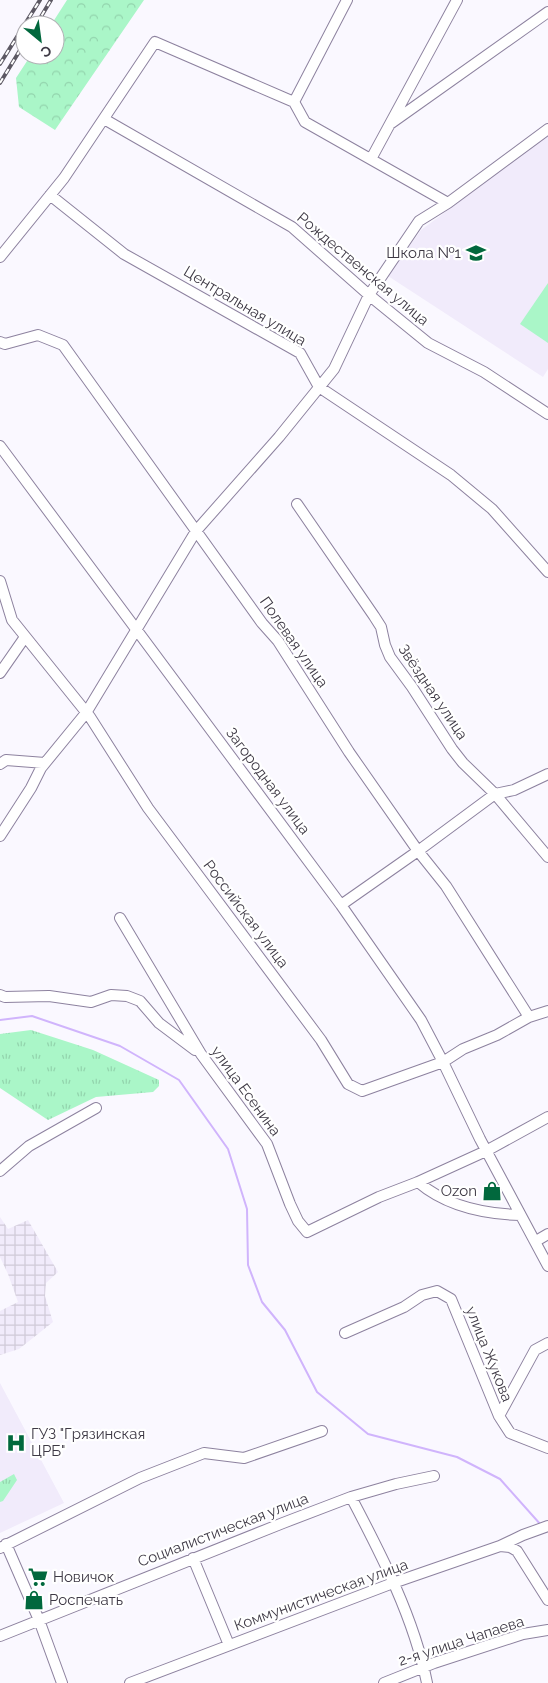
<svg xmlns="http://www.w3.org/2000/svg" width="548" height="1683" font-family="Raleway,sans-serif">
	<defs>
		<pattern id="industrial-grid" width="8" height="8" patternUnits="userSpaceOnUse" patternTransform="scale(1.25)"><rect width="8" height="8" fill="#f1ebfb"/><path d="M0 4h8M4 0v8" fill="none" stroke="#d0cad8"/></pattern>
		<pattern id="grass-tufts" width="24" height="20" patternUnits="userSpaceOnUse" patternTransform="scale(1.25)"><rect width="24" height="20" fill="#aaf6c8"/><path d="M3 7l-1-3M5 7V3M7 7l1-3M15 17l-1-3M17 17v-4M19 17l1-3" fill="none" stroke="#93d4ad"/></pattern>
		<pattern id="forest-crowns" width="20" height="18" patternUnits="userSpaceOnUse" patternTransform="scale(1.25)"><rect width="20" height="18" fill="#aaf6c8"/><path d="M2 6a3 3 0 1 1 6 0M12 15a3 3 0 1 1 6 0" fill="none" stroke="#93d4ad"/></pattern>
	</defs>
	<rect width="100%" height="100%" fill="#faf8ff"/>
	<path fill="#f1ebfb" d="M548,136V369L543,377L388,276L421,230Z
		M0,1383L64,1503L0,1533Z"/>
	<path fill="url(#industrial-grid)" d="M0,1217L8,1229L28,1220L58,1272L46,1283L45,1296L53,1322L19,1349L0,1355V1311L18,1302L8,1274L0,1257Z"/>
	<path fill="url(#grass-tufts)" d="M31,1030L93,1050L159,1080V1086L153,1092L96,1097L48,1120L0,1088V1034Z
		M14,1474L17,1480L3,1501L0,1502V1482Z"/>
	<path fill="url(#forest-crowns)" d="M67,0H144L55,130L19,107L16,78L31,55H55V25H51Z"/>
	<path fill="#aaf6c8" d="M548,283V343L520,324Z"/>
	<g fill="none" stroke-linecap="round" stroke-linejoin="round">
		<path stroke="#d0b4fc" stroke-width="2" d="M0,1020L32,1016L120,1046L179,1080L228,1149L247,1209L248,1265L262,1302L285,1330L317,1392L368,1434L457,1457L500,1479L541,1525"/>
		<defs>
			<path id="minor" d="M347,0L294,102L305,122L448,203L548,129
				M104,119L292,227L369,295L428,343L484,372L548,414
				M390,124L548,12
				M371,159L457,0
				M50,195L124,254L300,353L319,387L451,475L492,509L548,572
				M0,257L64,178L155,42L294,102
				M0,342L5,344L38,335L63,345L262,623L278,641L349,752L418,851L446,886L529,1017
				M0,446L341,905L421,1020L443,1062L480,1139L548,1266
				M297,504L374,616L381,627L385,645L390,657L412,687L452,749L463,763L495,794L548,857
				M0,581L12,620L90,717L148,808L321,1040L348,1084L362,1091L443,1062L463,1049L497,1035L529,1017L548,1011
				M0,673L25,637
				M0,764L6,760L45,763
				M0,836L31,788L41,768L86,713L196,531L279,437L334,369L369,295L419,221L448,203
				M341,905L418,851L495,794L514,790L548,774
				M120,918L201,1054L267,1144L290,1204L298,1221L307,1232L379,1197L418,1182L486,1151L548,1117
				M0,995L5,997L49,996L91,1002L111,995L127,996L140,1001L159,1023L195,1050
				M0,1171L29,1146L96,1108
				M418,1182C446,1206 484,1214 520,1215
				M536,1241L548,1234
				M345,1333L404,1307L422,1295L437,1291L451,1299L499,1416L510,1433L548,1448
				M499,1416L535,1350L548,1343
				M351,1497C382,1556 414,1618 427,1683
				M6,1544L39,1620L62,1683
				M500,1546L510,1547L517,1551L548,1600
				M0,1548L140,1478L204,1453L244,1458L322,1431
				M193,1558L229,1645
				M0,1636L283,1523L351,1497L396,1484L434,1476
				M130,1683L393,1583L500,1546L523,1535L548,1526
				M384,1683L434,1663L523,1634L548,1630"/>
		</defs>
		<use href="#minor" stroke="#8d829f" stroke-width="12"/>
		<use href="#minor" stroke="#fff" stroke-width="10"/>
		<defs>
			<path id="rail" d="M36,25L51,0
				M0,64L40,0
				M0,83L25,42"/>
		</defs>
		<use href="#rail" stroke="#5c5863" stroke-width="4"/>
		<use href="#rail" stroke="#fff" stroke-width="2" stroke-dasharray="5.5" stroke-linecap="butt"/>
	</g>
	<defs>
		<symbol id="school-bare" viewBox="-9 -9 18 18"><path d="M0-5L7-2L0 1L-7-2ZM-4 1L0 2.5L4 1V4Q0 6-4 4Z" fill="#01683d" stroke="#fff" stroke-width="2.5" paint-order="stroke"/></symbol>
		<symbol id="shop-bare" viewBox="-9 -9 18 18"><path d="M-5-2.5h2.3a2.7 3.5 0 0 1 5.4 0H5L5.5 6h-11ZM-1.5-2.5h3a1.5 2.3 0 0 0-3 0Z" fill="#01683d" stroke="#fff" stroke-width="2.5" paint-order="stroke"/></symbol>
		<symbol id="hospital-bare" viewBox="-9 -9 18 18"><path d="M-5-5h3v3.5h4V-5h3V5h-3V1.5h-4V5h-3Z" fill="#01683d" stroke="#fff" stroke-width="2.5" paint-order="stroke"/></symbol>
		<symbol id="supermarket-bare" viewBox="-9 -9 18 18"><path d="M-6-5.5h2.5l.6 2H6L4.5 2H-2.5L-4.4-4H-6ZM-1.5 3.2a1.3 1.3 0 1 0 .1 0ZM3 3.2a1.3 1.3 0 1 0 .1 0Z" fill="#01683d" stroke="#fff" stroke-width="2.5" paint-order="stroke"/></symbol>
	</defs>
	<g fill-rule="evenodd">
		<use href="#school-bare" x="462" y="239" width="28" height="28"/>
		<use href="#shop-bare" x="478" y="1177" width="28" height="28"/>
		<use href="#hospital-bare" x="2" y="1429" width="28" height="28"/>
		<use href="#supermarket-bare" x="24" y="1563" width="28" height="28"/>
		<use href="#shop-bare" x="20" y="1586" width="28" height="28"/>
	</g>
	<g text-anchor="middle" stroke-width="4.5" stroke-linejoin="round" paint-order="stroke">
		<g font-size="15" fill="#3e3945" stroke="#fff" text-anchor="start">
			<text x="461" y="258" text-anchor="end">Школа №1</text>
			<text x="477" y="1196" text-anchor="end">Ozon</text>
			<text x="31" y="1439">ГУЗ "Грязинская<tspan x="31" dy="17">ЦРБ"</tspan></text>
			<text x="53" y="1582">Новичок</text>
			<text x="49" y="1605">Роспечать</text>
		</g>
		<g font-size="15" fill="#3e3945" stroke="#fff">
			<text transform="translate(363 269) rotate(40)" y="5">Рождественская улица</text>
			<text transform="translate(245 306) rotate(31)" y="5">Центральная улица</text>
			<text transform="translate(294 642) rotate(55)" y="5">Полевая улица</text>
			<text transform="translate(433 692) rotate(56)" y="5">Звёздная улица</text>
			<text transform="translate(268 781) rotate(53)" y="5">Загородная улица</text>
			<text transform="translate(246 914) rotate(53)" y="5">Российская улица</text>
			<text transform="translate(246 1091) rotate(54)" y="5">улица Есенина</text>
			<text transform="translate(489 1354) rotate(68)" y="5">улица Жукова</text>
			<text transform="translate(223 1530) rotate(-21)" y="5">Социалистическая улица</text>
			<text transform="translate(321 1595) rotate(-20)" y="5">Коммунистическая улица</text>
			<text transform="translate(461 1641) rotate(-18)" y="5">2-я улица Чапаева</text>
		</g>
	</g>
	<g transform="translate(40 40) rotate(151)"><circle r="24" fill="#ffffff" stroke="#b2b0b5"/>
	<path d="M0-4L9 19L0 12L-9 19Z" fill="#01683d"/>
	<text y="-8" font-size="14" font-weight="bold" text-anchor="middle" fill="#3e3945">С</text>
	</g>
</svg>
